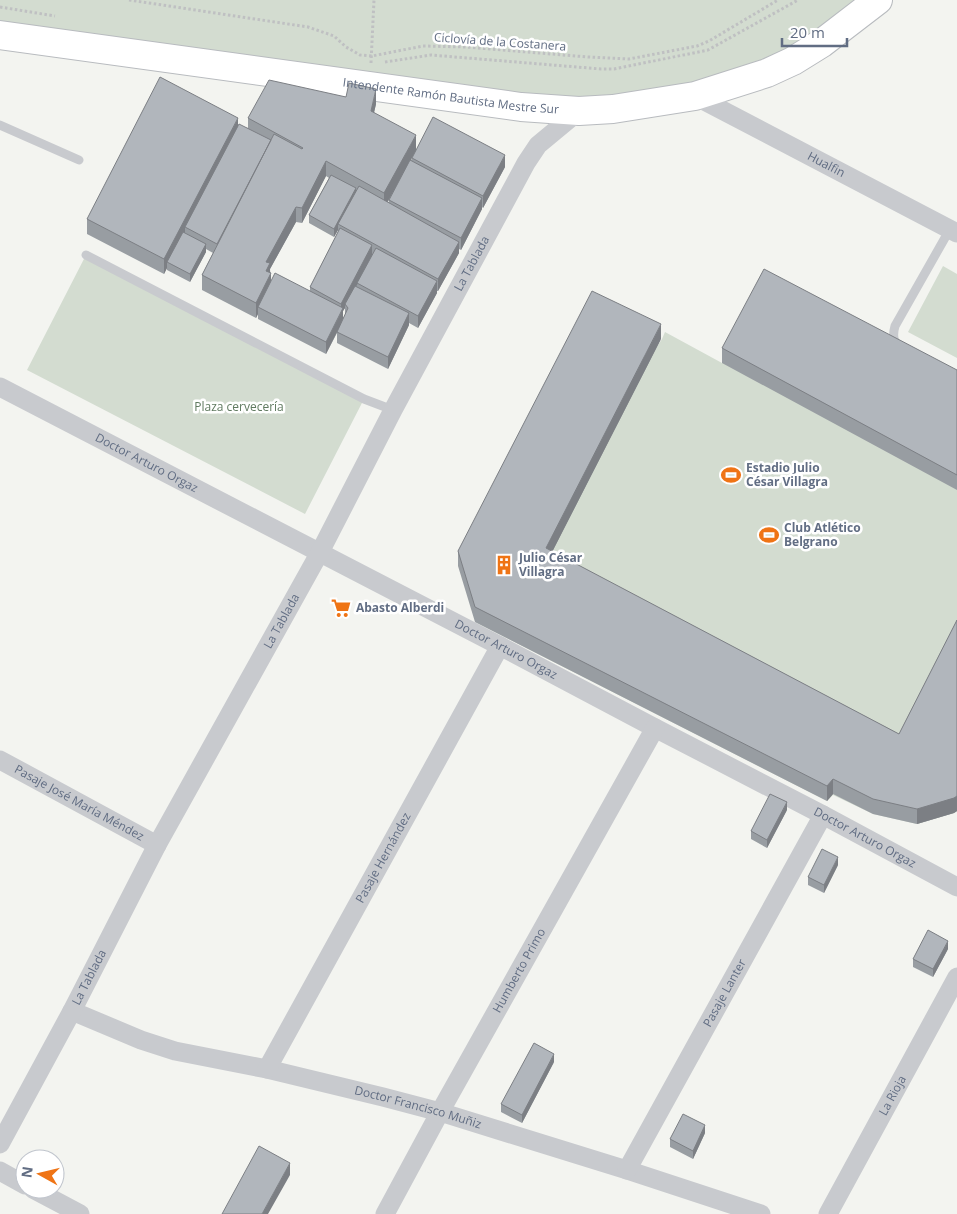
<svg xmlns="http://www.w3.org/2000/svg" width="957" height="1214" font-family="'Open Sans',sans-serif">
	<rect width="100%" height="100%" fill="#f3f4f0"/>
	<path fill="#d3dcd0" d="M0,0H878L822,43L613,109L0,35Z
		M86,255L364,399L305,514L27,370Z
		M943,266L957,274V358L908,332Z
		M764,284L957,385V811L954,813L917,824L873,814L833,795L827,801L475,622L662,339L665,332L722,363Z"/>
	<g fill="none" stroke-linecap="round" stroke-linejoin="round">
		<defs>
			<g id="primary">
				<path id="s10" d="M0,35L521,107L579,111L613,109L695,96L767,73L793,61L822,43L878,0"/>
			</g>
		</defs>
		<use href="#primary" stroke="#b8bbbf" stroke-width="30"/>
		<path stroke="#bfc0c2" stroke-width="3" stroke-dasharray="2.5 2.5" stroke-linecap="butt" d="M129,0L308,27L334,36L346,47L360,55L372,56L423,46L466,47L588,57L629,59L697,46L709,41L778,0
			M0,7L55,16
			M385,62L431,55L601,69H614L708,50L798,0
			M371,63L374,0"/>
		<path stroke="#c8cace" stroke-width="9" d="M0,125L79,160
			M86,255L364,399L393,410
			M898,345C892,340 893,333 895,326L950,229"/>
		<g stroke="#c8cace" stroke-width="19">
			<path id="s1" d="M695,96L957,233"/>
			<path id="s2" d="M0,387L500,646L655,728L823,815L957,887"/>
			<path id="s3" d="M0,760L157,845"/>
			<path id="s4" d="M72,1011L141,1040L175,1051L267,1069L383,1097L440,1112L627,1170L761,1214"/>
			<path id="s5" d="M267,1069L500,646"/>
			<path id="s6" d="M0,1144L72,1011L157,845L320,552L393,410L526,163L538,145L579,111"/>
			<path id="s7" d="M627,1170L823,815"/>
			<path d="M0,1171L25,1185"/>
			<path d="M33,1189L80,1214"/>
			<path id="s8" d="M385,1214L440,1112L655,728"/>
			<path id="s9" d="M828,1214L957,977"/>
		</g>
		<use href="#primary" stroke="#fff" stroke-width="28"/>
	</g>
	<path fill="#989da2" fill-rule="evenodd" d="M376,104L374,112L412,160V158L505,167L483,208L482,207V209L461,250L459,249V253L438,291H437V293L418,328L409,323V325L388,369L337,343V333L326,354L258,319V314L256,318L202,290V275L213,253L206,249V252L190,282L167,270V268L164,274L87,234V219L238,126L248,128V118ZM406,168L389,200V203L388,202ZM326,176L329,178L309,215V223L334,237L338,230V232L310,287V291L271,281L270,269L296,222L302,223ZM345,308V315L343,318V311Z
		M661,339L552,552L899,734L957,620V811L954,813L917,824L873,814L833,794L827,801L475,622L458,566V551Z
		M722,348L957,370V490L722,363Z
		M787,810L767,848L751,839V831Z
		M838,865L824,893L808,885V877Z
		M948,949L933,977L913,967V959Z
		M554,1062L522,1123L501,1112V1104Z
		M705,1133L693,1159L670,1147V1139Z"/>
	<path fill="#7c7f84" d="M376,89V104L371,126V111Z
		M238,118V133L185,227V234L167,262V268L164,274V259Z
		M416,135V151L384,208V193Z
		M505,155V167L483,208V196Z
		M326,161V176L302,223V208Z
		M356,188V196L338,224V230L334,237V229Z
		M482,198V209L461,250V238Z
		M296,207V222L270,269V275L271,273V288L258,307V314L256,318V303L266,262Z
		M459,242V253L438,291V279Z
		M206,244V252L190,282V274Z
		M372,245V256L346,306L345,304V308L343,311V320L326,354V342L341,313V304Z
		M437,281V293L418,328V316Z
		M409,313V325L388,369V357Z
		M661,324V339L546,564V548Z
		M833,779V794L827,801V786Z
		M957,796V811L954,813L917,824V809Z
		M787,802V810L767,848V840Z
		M838,857V865L824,893V885Z
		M948,941V949L933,977V969Z
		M554,1054V1062L522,1123V1115Z
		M705,1125V1133L693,1159V1151Z
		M290,1163V1175L268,1214H262Z"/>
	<path fill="#b1b6bc" stroke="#7c7f84" d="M160,77L238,118L164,259L87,219Z
		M269,80L346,97L349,83L376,89L371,111L416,135L384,193L326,161L302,208L296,207L266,262L270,263L266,271L271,273L256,303L202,275L274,134L302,149L303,148L248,118Z
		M433,117L505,155L483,196L412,158Z
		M239,124L271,140L217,244L185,227Z
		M410,160L482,198L461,238L389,200Z
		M331,175L356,188L334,229L309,215Z
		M359,186L459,242L438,279L338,224Z
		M340,228L372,245L341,304L310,287Z
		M183,232L206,244L190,274L167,262Z
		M376,248L437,281L418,316L357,283Z
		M764,269L957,370V475L722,348Z
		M275,273L343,308L326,342L258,307Z
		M355,286L409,313L388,357L337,332L348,308L345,304Z
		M592,291L661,324L546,548L899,734L957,620V796L954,798L917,809L873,799L833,779L827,786L475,607L458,551Z
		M770,794L787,802L767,840L751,831Z
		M822,849L838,857L824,885L808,877Z
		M928,930L948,941L933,969L913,959Z
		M534,1043L554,1054L522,1115L501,1104Z
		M683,1114L705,1125L693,1151L670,1139Z
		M259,1146L290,1163L262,1214H222Z"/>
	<defs>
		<symbol id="stadium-bare" viewBox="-9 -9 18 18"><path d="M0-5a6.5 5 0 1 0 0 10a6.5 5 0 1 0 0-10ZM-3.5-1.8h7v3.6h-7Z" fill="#ef7415" stroke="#fff" stroke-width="2.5" paint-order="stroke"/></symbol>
		<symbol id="building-bare" viewBox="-9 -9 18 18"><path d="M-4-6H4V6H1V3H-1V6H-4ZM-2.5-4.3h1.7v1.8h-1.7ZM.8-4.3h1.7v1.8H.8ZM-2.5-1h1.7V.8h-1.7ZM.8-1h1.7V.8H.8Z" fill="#ef7415" stroke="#fff" stroke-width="2.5" paint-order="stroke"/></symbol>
		<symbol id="supermarket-bare" viewBox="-9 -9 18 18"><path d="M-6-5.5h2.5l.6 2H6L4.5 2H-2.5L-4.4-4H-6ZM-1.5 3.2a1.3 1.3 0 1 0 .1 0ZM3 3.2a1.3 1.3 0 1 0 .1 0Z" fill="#ef7415" stroke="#fff" stroke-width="2.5" paint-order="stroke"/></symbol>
	</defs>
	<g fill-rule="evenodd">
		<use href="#stadium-bare" x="717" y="461" width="28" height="28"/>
		<use href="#stadium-bare" x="755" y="521" width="28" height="28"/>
		<use href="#building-bare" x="490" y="551" width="28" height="28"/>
		<use href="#supermarket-bare" x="327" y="594" width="28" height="28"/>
	</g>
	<g text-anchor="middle" stroke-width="5" stroke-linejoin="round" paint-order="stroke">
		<g font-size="12" fill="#616d83" stroke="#fff">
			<text transform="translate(500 42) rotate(4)" y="4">Ciclovía de la Costanera</text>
			<text dy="4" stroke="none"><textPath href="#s10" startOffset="455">Intendente Ramón Bautista Mestre Sur</textPath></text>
			<text dy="4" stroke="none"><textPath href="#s1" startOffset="148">Hualfin</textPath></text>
			<text dy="4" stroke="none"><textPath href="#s6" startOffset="999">La Tablada</textPath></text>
			<text dy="4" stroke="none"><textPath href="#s2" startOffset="165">Doctor Arturo Orgaz</textPath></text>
			<text dy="4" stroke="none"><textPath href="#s6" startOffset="594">La Tablada</textPath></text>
			<text dy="4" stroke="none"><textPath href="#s2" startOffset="570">Doctor Arturo Orgaz</textPath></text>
			<text dy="4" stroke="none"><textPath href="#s3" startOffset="90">Pasaje José María Méndez</textPath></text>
			<text dy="4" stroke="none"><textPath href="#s2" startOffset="975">Doctor Arturo Orgaz</textPath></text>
			<text dy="4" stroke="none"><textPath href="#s5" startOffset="241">Pasaje Hernández</textPath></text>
			<text dy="4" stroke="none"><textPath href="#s8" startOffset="278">Humberto Primo</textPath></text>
			<text dy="4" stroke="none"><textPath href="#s6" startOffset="189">La Tablada</textPath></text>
			<text dy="4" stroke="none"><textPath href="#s7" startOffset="202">Pasaje Lanter</textPath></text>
			<text dy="4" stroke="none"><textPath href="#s9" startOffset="135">La Rioja</textPath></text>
			<text dy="4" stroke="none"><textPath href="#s4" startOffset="360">Doctor Francisco Muñiz</textPath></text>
		</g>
		<g font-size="12" fill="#607a60" stroke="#fff">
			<text x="239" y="411">Plaza cervecería</text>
		</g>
		<g font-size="12" font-weight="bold" fill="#616d83" stroke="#fff" text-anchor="start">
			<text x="746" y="472">Estadio Julio<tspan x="746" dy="14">César Villagra</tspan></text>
			<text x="784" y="532">Club Atlético<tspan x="784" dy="14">Belgrano</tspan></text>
			<text x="519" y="562">Julio César<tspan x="519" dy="14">Villagra</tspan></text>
			<text x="356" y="612">Abasto Alberdi</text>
		</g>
	</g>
	<g transform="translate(40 1174) rotate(278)"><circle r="24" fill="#ffffff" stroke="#c0c5cd"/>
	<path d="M0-4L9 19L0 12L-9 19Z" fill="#ef7415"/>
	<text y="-8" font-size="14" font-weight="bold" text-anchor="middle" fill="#616d83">N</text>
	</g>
	<path d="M782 38v8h65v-8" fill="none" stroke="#616d83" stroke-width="2.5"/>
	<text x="790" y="38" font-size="15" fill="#616d83" stroke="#ffffff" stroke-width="4" paint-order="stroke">20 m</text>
</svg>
